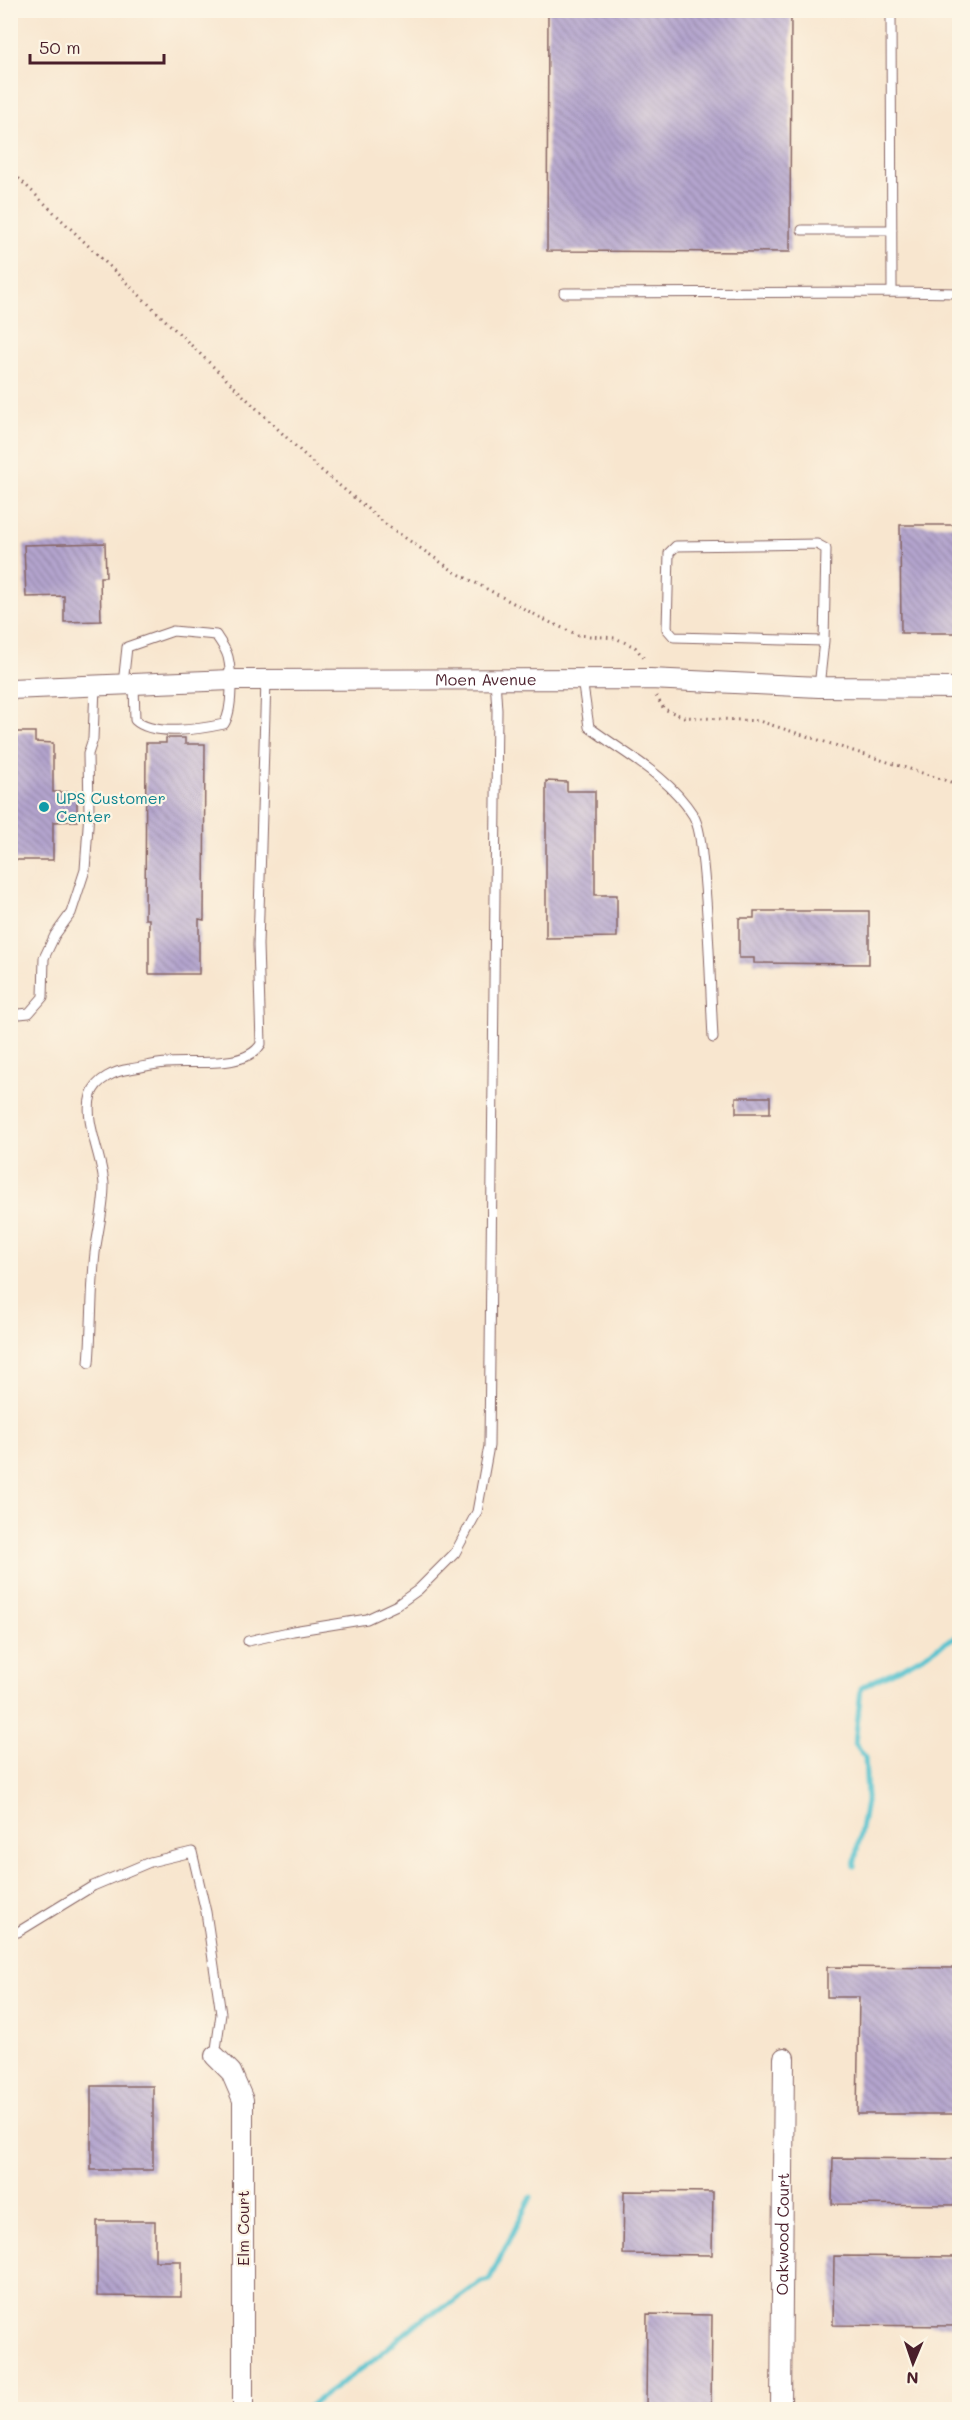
<svg xmlns="http://www.w3.org/2000/svg" width="970" height="2420" font-family="Mali,sans-serif">
	<defs>
		<pattern id="building-back-hatch" width="6" height="6" patternUnits="userSpaceOnUse" patternTransform="scale(1.5)"><rect width="6" height="6" fill="#b3a4ce"/><path d="M-1 5l2 2M0 0l6 6M5-1l2 2" fill="none" stroke="#9485a7"/></pattern>
	</defs>
	<rect width="100%" height="100%" fill="#fcf5e5"/>
	<filter id="ink" filterUnits="userSpaceOnUse"><feTurbulence type="fractalNoise" baseFrequency=".0167" numOctaves="2"/><feDisplacementMap in="SourceGraphic" scale="12" xChannelSelector="R" yChannelSelector="G"/><feConvolveMatrix kernelMatrix="1 2 1 2 8 2 1 2 1" color-interpolation-filters="sRGB"/></filter>
	<filter id="wash" filterUnits="userSpaceOnUse"><feTurbulence type="fractalNoise" baseFrequency=".008" numOctaves="4" result="noise"/><feDisplacementMap in="SourceGraphic" scale="24" xChannelSelector="R" yChannelSelector="G"/><feGaussianBlur stdDeviation="1.35" result="paint"/><feColorMatrix in="noise" values="0 0 0 0 0 0 0 0 0 0 0 0 0 0 0 0 0 1.4 0 .05"/><feComposite in="paint" operator="in"/></filter>
	<g filter="url(#wash)">
		<rect width="100%" height="100%" fill="#f8e6cf"/>
		<g fill="none" stroke-linecap="round" stroke-linejoin="round">
			<path stroke="#55c2cf" stroke-width="5" d="M854,1866L867,1797L865,1757L855,1743L861,1688C875,1679 888,1675 903,1667C922,1657 941,1645 960,1634
				M304,2410L371,2362L424,2317L452,2303L481,2282L489,2280L531,2197"/>
		</g>
		<g id="blocks">
			<path fill="url(#building-back-hatch)" d="M548,10H791L790,252L547,251Z
				M900,525H960V633H901Z
				M105,543L106,577H100L101,621L64,622V596L26,597L24,545Z
				M10,732H35V742L53,743V792H77V821L53,822V860H10Z
				M166,738H185V744H205L204,920L199,919V974H149V919H145L146,743H166Z
				M546,781L567,782V791H595V895H617V937L546,938Z
				M754,911H869V964L754,963V958H739V918H754Z
				M736,1097H770V1113H736Z
				M827,1967L960,1968V2114H857L859,1997H827Z
				M91,2086H153V2170H91Z
				M833,2158L960,2159V2205L832,2204Z
				M624,2191L713,2192L712,2255L623,2254Z
				M97,2221H155V2261H181V2297L97,2296Z
				M834,2256L960,2257V2326L833,2325Z
				M647,2314L712,2315L711,2409H646Z"/>
		</g>
	</g>
	<g filter="url(#ink)">
		<use href="#blocks" fill-opacity="0" stroke="#876564" stroke-width="1.5"/>
		<g fill="none" stroke-linecap="round" stroke-linejoin="round">
			<defs>
				<path id="lane" d="M891,10L892,292L960,293
					M802,230H892
					M564,293L892,292
					M582,679L589,727C626,755 668,775 693,815C701,829 701,849 703,864C709,922 710,980 713,1038
					M123,684L127,647L173,631L216,635C220,642 226,649 228,657C232,674 233,710 224,724C201,729 153,737 135,720L134,684
					M819,687L824,641L826,549L817,544L676,546L669,553L667,629L674,637L824,641
					M10,1015L29,1013L43,997L44,958L55,935L71,913L85,870L89,812L88,754L93,739L95,685
					M89,1363C92,1326 91,1289 95,1253C98,1230 104,1208 104,1185C103,1158 83,1121 91,1095C96,1079 115,1071 130,1069C142,1067 154,1064 166,1063C193,1060 245,1070 261,1044L258,945L266,680
					M248,1641L293,1631L367,1619L397,1605L418,1590L455,1553L477,1512L489,1446L497,710L495,679
					M10,1933L18,1932L93,1886L150,1862L192,1852L206,1912L221,2014L215,2056"/>
				<g id="street">
					<path id="s1" d="M10,689L231,680L650,679L819,687L960,688"/>
					<path d="M215,2056L231,2072L243,2100V2410"/>
					<path id="s2" d="M781,2410L784,2058"/>
				</g>
			</defs>
			<use href="#lane" stroke="#876564" stroke-width="11"/>
			<use href="#street" stroke="#876564" stroke-width="22"/>
			<path stroke="#876564" stroke-width="3" stroke-dasharray="1.5 4.5" stroke-linecap="butt" d="M10,170L315,465L388,526L455,572L547,621L578,635L615,638L635,647L646,661
				M656,696L664,709L684,717L759,721L960,785"/>
			<use href="#lane" stroke="#fff" stroke-width="9"/>
			<use href="#street" stroke="#fff" stroke-width="20"/>
		</g>
	</g>
	<circle fill="#0f9aa8" stroke="#fcf5e5" stroke-width="2" cx="44" cy="807" r="6"/>
	<g text-anchor="middle" stroke-width="4.5" stroke-linejoin="round" paint-order="stroke">
		<g font-size="16" fill="#4a1f2b" stroke="#fcf5e5">
			<text dy="6" stroke="none"><textPath href="#s1" startOffset="476">Moen Avenue</textPath></text>
			<text transform="translate(243 2228) rotate(-90)" y="6">Elm Court</text>
			<text dy="6" stroke="none"><textPath href="#s2" startOffset="176">Oakwood Court</textPath></text>
		</g>
		<g font-size="16" fill="#0d838f" stroke="#fcf5e5" text-anchor="start">
			<text x="56" y="804">UPS Customer<tspan x="56" dy="18">Center</tspan></text>
		</g>
	</g>
	<rect width="970" height="2420" fill="none" stroke="#fcf5e5" stroke-width="36"/>
	<g transform="translate(913 2363) rotate(182)" stroke="#fcf5e5" stroke-width="4.5" paint-order="stroke">
	<path d="M0-4.5L10 22L0 15L-10 22Z" fill="#4a1f2b"/>
	<text y="-9" font-size="16" font-weight="bold" text-anchor="middle" fill="#4a1f2b">N</text>
	</g>
	<path d="M30 54v9h134v-9" fill="none" stroke="#4a1f2b" stroke-width="3"/>
	<text x="39" y="54" font-size="18" fill="#4a1f2b" stroke="#fcf5e5" stroke-width="4.5" paint-order="stroke">50 m</text>
</svg>
